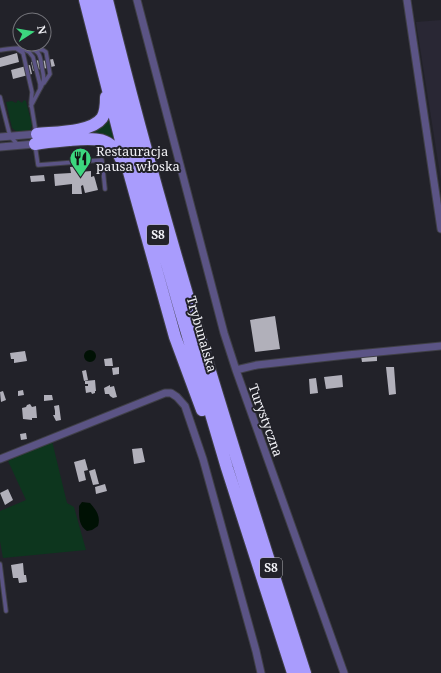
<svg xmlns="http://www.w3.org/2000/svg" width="441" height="673" font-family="'Noto Serif',serif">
	<rect width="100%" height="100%" fill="#222229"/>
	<path fill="#292734" d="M441,20V180L416,22Z"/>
	<path fill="#0d361e" d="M18,100L22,103L24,100L26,101L32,125L30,130L17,132L12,128L6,102L12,101L16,103Z
		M109,114L117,143L86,133Z
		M52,441L67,503L74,507L86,550L3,558L0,541V511L26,500L8,461Z"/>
	<path fill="#001104" d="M84 356a6 6 0 1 1 12 0a6 6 0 1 1-12 0Z
		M82,502L90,503C96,510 101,516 98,526L92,530L87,531C78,525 79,515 79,506Z"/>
	<path fill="#b1b0ba" d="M17,53L19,62L0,67V58Z
		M53,59L55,66L43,69L42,61Z
		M39,60L41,69L33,71L31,62Z
		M30,65L32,74L13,79L11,70Z
		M80,166V172L91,171V177L94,176L95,179L98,190L85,193L83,185L81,186L82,194H72V184L55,186L54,174L71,173L70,167Z
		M44,175L45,181L31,182L30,176Z
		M275,316L280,349L255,352L250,320Z
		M25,351L27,361L14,363V359H11L10,353Z
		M377,355V361L362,362L361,356Z
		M112,358L113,366H105L104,359Z
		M119,367V374L113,375L112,368Z
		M386,367H394L396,394L389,395Z
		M86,370L88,380L84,381L82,371Z
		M342,375L343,387L326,389L324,377Z
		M316,378L318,393L310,394L309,379Z
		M95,380L96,391H95V393L92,394L91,392L86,393L85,386H88V384H85V381Z
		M110,385V387L114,386L117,397L113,398L110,396L109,394H105L104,388Z
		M23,390L24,395L18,396V391Z
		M3,391L6,400L1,402L0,392Z
		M44,395H52L53,400L44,401Z
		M30,404L32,407L36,406L37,418H32V420L23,419L22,408L26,407L27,405Z
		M59,405L61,420L56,421L53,415H55V411L54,406Z
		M26,433L27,439L21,440L20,434Z
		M142,448L145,462L134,464L132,449Z
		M85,459L88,470L84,471L86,480L79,482L74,462Z
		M95,469L99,484L93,485L89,471Z
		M105,484L107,491L96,494L95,487Z
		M8,489L13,500L5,505L0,493Z
		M23,563L24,575H26L27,582L19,583L18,578H13L11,565Z"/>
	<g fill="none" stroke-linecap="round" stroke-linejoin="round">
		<defs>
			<path id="lane" d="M17,49L23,53L32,92L31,103L36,133
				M23,49L29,52L33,57L40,84V89L31,106
				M34,49L43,50L46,52L50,74L44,83
				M0,50C8,49 32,45 38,53C41,56 41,63 42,68C44,77 45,81 40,89
				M0,97L10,136L18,145
				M35,145L38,165L102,160L105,189
				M0,564L6,611"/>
			<path id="street" d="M137,0L224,333L236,370L344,673
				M407,0L441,229
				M0,137L37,134
				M0,147L35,144
				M236,370L257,365L347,355L441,346
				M0,459L165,393H171L177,397L185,406L203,459L256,651L261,673"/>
			<path id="highway" d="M85,0L129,172L175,337L202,410
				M96,0L136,155L180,309L227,468L293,673
				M107,0C163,227 233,450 305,673
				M37,134C54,132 91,133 102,118C106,112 106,105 106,97
				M35,144C46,142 58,141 69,140C92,138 111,135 122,161"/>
		</defs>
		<use href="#lane" stroke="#3f3f46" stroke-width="5.5"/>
		<use href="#street" stroke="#3f3f46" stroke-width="9"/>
		<use href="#highway" stroke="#3f3f46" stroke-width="14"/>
		<use href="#lane" stroke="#5b5485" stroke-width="3.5"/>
		<use href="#street" stroke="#5b5485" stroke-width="7"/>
		<use href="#highway" stroke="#a99cfd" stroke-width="12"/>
	</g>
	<defs>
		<symbol id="restaurant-pin" viewBox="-11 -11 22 30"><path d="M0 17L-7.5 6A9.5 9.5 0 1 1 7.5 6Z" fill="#3cd77e" stroke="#222229"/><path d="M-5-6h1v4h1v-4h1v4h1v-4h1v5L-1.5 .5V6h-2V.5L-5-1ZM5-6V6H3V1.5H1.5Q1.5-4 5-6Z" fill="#111"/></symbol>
	</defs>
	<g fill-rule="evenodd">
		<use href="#restaurant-pin" x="68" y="146" width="25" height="34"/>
	</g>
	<g text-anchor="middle" stroke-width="4" stroke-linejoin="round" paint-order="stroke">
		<g fill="#222229" stroke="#b4b4b9" stroke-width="1">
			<rect x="147" y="225" width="22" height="20" rx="3"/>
			<rect x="260" y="558" width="22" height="20" rx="3"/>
		</g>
		<g font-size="12" font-weight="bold" fill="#f2f2f7">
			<text x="158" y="239">S8</text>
			<text x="271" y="572">S8</text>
		</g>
		<g font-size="13" fill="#f2f2f7" stroke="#222229" text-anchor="start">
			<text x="96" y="156">Restauracja<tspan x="96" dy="15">pausa włoska</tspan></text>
		</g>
		<g font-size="13" fill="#f2f2f7" stroke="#222229">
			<text transform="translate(202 334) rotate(74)" y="5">Trybunalska</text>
			<text transform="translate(266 420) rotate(70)" y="5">Turystyczna</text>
		</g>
	</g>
	<g transform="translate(32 32) rotate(78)"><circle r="19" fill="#222229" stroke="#75757b"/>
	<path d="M0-3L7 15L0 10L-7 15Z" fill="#3cd77e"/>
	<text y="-6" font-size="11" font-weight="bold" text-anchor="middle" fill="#f2f2f7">N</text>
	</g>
</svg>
